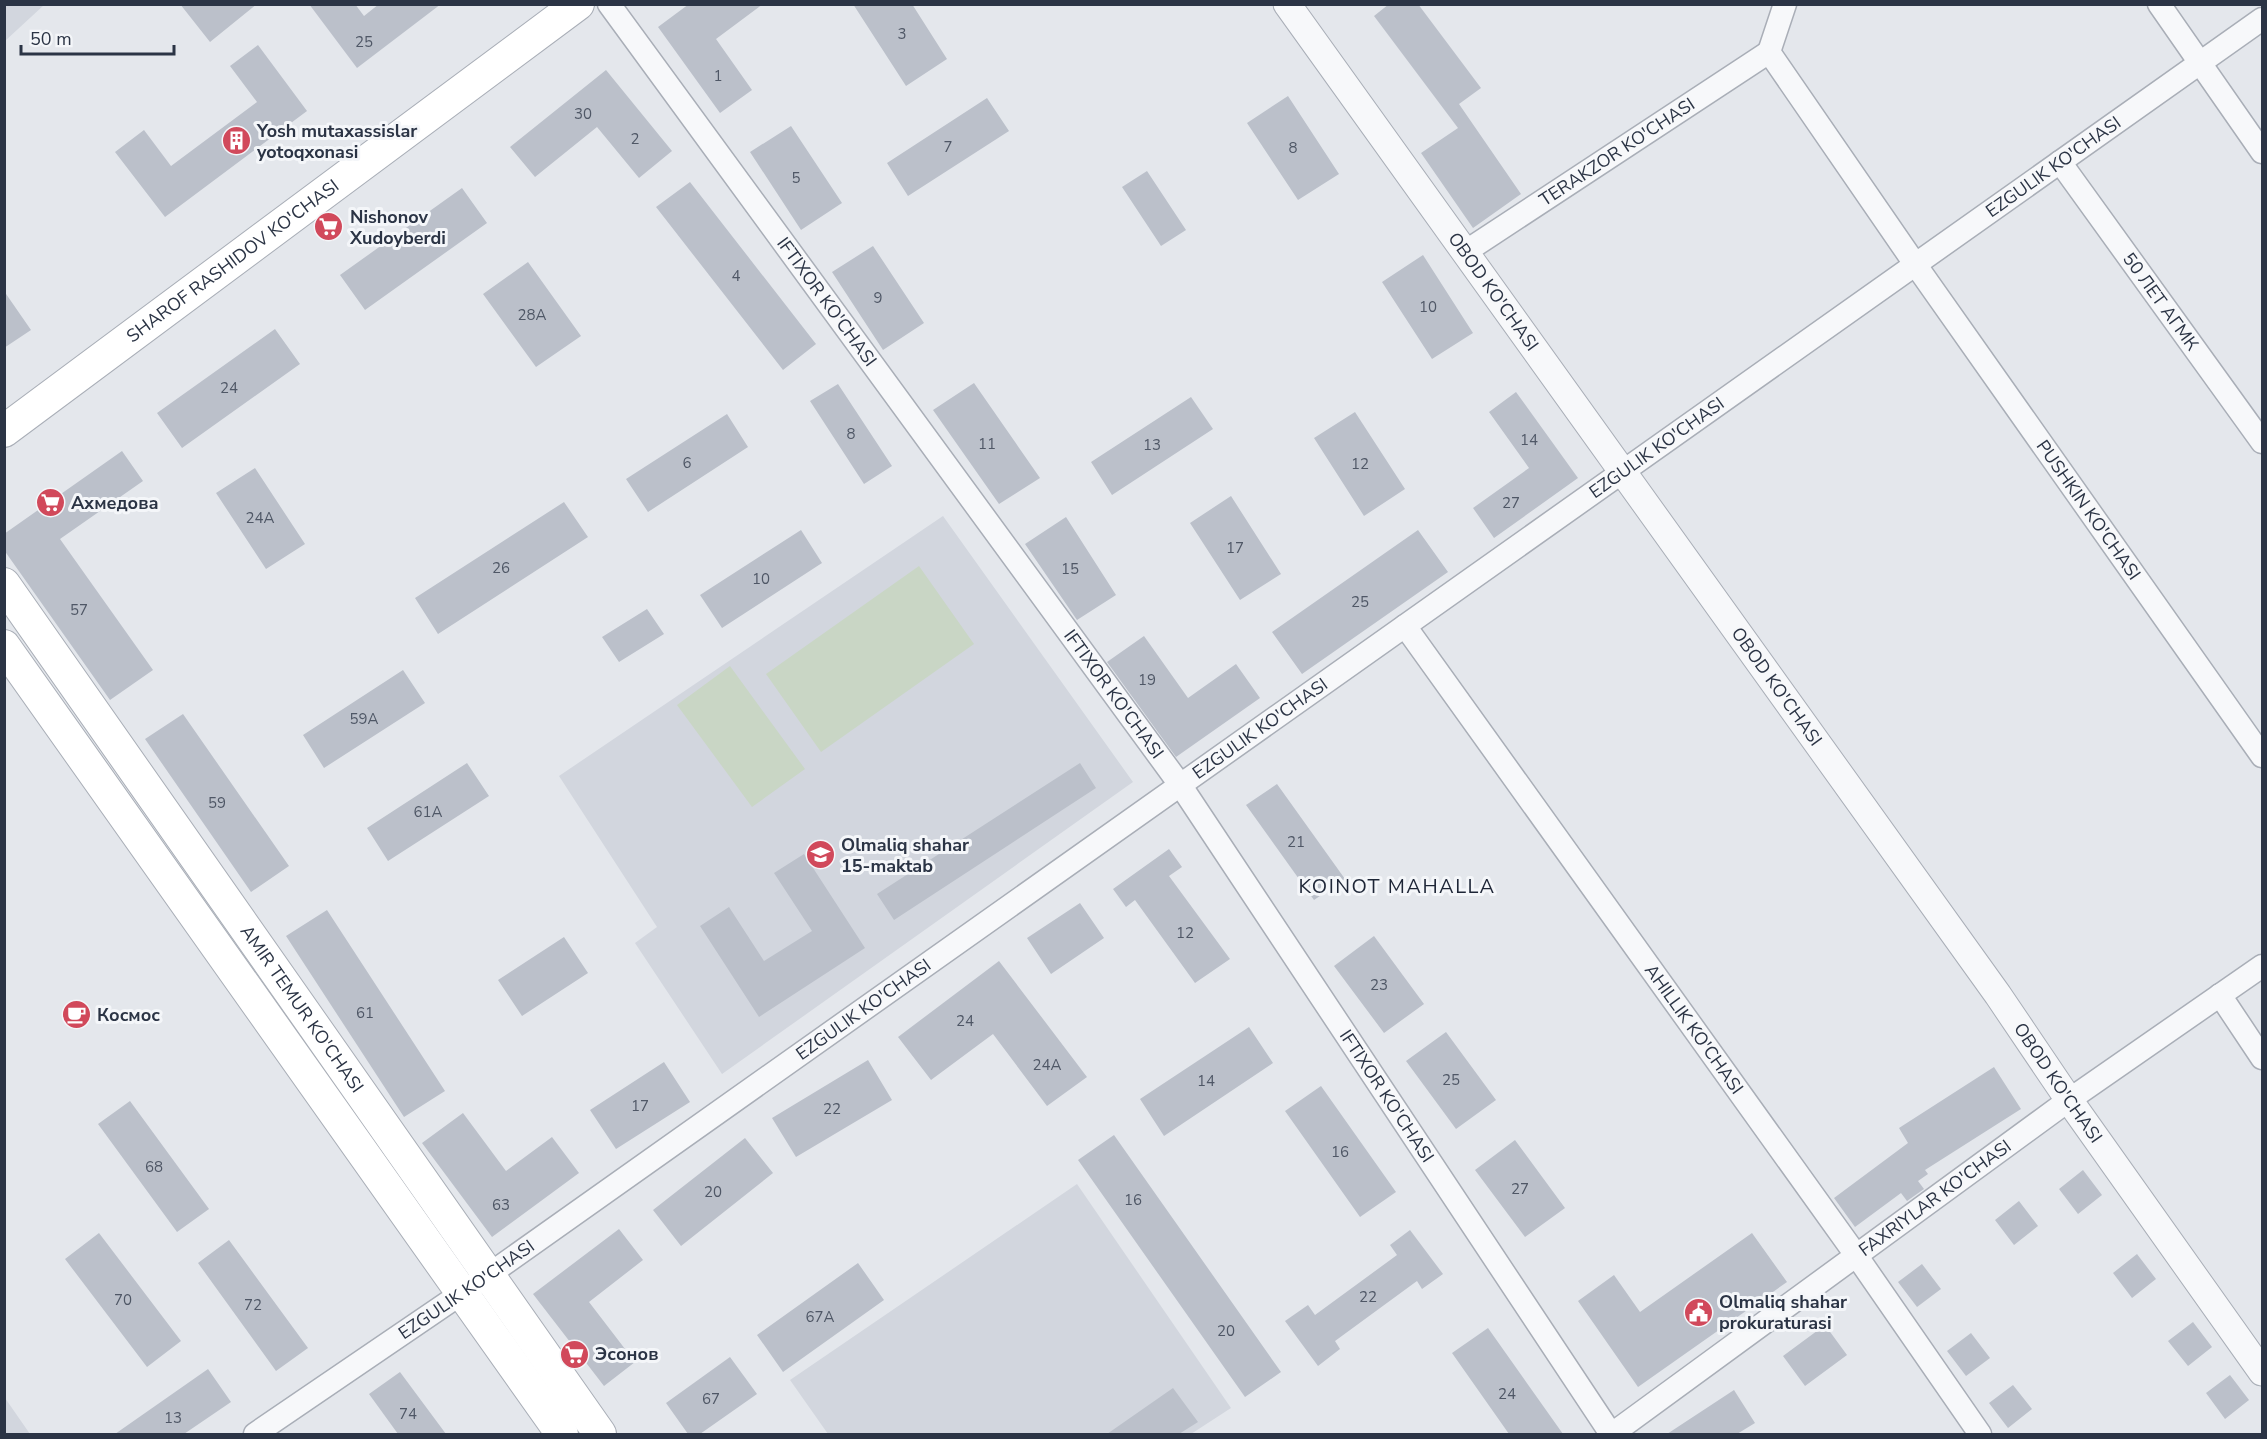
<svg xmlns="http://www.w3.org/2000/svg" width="2267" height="1439" font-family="'Nunito Sans',sans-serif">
	<rect width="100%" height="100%" fill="#e4e7ec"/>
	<path fill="#d2d6de" d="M5,4H44V5L5,41Z
		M943,516L1133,782L722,1074L635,943L657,927L559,776Z
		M1077,1184L1231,1408L1191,1434H828L790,1380Z
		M4,1398H5L30,1434H5Z"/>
	<path fill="#c9d6c5" d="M919,566L974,644L821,752L766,674Z
		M730,666L805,769L752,807L677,705Z"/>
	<path fill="#bbc0ca" d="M180,4H257L210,42Z
		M309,4H355L364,16L379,4H441L357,68Z
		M689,4H763L716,39L752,90L720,113L658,27Z
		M853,4H912L947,59L906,86Z
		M1389,4H1418L1481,88L1459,104L1521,194L1473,228L1421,153L1458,128L1374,16Z
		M258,45L307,111L165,217L115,152L144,130L171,166L257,102L230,66Z
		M606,70L672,151L639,178L597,127L535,177L510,147Z
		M1288,96L1339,174L1298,200L1247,123Z
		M987,98L1009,131L908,196L887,163Z
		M791,126L842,203L801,230L750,152Z
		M1147,171L1186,230L1161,246L1122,187Z
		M690,182L816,344L783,370L656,207Z
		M462,188L487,223L365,310L340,275Z
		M873,246L924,323L883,350L832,272Z
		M1423,255L1473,333L1432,359L1382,282Z
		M528,262L581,336L536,367L483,294Z
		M4,291L31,330L4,348Z
		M275,329L300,364L182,448L157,413Z
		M974,383L1040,478L999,504L933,410Z
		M838,384L892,466L864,484L810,401Z
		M1516,392L1578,478L1494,538L1473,508L1529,468L1489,412Z
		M1191,397L1213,429L1112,495L1091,462Z
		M1355,412L1405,489L1364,516L1314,438Z
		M727,414L748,447L648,512L626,479Z
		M122,451L143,481L60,539L153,670L110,700L4,550V534Z
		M255,468L305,544L266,569L216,493Z
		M1231,496L1281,574L1240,600L1190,523Z
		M564,502L588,537L438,634L415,598Z
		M1066,517L1116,595L1077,620L1025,544Z
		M801,530L822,563L722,628L700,595Z
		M1418,530L1448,572L1302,674L1272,632Z
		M647,609L664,634L619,662L602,637Z
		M1144,636L1188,698L1236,664L1260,698L1176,757L1107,662Z
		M403,670L425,703L324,768L303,735Z
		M183,714L289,866L251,892L145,739Z
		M467,763L489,796L388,861L367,828Z
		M1080,763L1096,788L894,920L877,894Z
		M1277,784L1345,879L1314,900L1246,805Z
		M1169,849L1182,867L1169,876L1230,959L1195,983L1135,900L1126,907L1113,889Z
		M804,854L865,948L759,1017L700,926L729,907L764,961L812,931L774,873Z
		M1080,903L1104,938L1051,974L1027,938Z
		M327,910L445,1091L404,1117L286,936Z
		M1374,936L1424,1004L1384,1033L1334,966Z
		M564,937L588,973L522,1016L498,980Z
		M999,961L1087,1077L1047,1106L993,1034L931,1080L898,1037Z
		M1249,1027L1273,1063L1164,1136L1140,1099Z
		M1446,1032L1496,1100L1456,1129L1406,1061Z
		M868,1060L892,1100L796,1157L772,1118Z
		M664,1062L690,1102L616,1149L590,1110Z
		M1994,1067L2021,1109L1925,1170L1928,1174L1918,1181L1924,1189L1907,1201L1901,1193L1855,1227L1834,1198L1908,1143L1899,1128Z
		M1321,1086L1396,1192L1360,1217L1285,1111Z
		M130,1101L209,1209L177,1232L98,1124Z
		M463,1113L506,1171L552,1137L579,1173L492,1237L422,1143Z
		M1114,1135L1281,1372L1245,1397L1078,1160Z
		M745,1138L773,1173L681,1246L653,1210Z
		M1515,1140L1565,1208L1525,1237L1475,1170Z
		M2083,1170L2102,1195L2078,1214L2059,1189Z
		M2019,1201L2038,1226L2014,1245L1995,1220Z
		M619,1229L643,1260L589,1302L635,1362L604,1386L533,1294Z
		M1410,1230L1443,1274L1422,1289L1417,1281L1335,1341L1340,1349L1318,1366L1285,1321L1308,1305L1315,1315L1397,1255L1390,1245Z
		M99,1233L181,1341L147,1367L65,1259Z
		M1752,1233L1787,1282L1638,1387L1578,1301L1614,1275L1640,1312Z
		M229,1240L308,1348L276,1371L198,1263Z
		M2137,1254L2156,1279L2132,1298L2113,1273Z
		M858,1263L884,1300L783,1372L757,1335Z
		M1922,1264L1941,1289L1917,1307L1898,1282Z
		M2193,1322L2212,1347L2188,1366L2168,1341Z
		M1825,1325L1847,1355L1805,1386L1783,1356Z
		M1488,1328L1563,1434H1509L1452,1353Z
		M1971,1333L1990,1358L1966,1376L1947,1351Z
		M730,1357L757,1394L700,1434H688L666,1403Z
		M208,1369L231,1402L184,1434H115Z
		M400,1372L446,1434H398L369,1394Z
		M2230,1375L2249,1400L2225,1419L2206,1393Z
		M2013,1385L2032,1409L2008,1428L1989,1403Z
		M1173,1388L1198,1422L1179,1434H1107Z
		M1734,1390L1755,1423L1737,1434H1667Z"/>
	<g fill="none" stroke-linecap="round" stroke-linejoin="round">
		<defs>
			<g id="minor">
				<path id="s1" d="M609,4L1181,786L1611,1434"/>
				<path id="s2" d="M1785,4L1769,52L1915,264L2262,756"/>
				<path d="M2159,4L2262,152"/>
				<path id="s3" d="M2060,162L2262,442"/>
				<path id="s4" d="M1465,252L1769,52"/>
				<path id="s5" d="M1405,626L1856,1255L1980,1434"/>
				<path d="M2220,995L2262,1058"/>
				<path id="s6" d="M255,1434L487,1276L2262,19"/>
				<path id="s7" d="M1612,1434L2069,1100L2262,966"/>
			</g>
			<g id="tertiary">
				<path id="s8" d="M1287,4L1998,995L2069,1100L2262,1372"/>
			</g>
			<g id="secondary">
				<path id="s9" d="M4,431L578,4"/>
				<path id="s10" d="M4,584L600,1434"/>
				<path d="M4,646L562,1434"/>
			</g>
		</defs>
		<use href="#minor" stroke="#a9aeb7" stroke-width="25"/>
		<use href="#tertiary" stroke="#a9aeb7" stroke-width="29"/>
		<use href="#secondary" stroke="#a9aeb7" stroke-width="34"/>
		<use href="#minor" stroke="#f7f8fa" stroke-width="22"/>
		<use href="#tertiary" stroke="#f7f8fa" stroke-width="27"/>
		<use href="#secondary" stroke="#fff" stroke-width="32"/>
	</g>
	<defs>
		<symbol id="building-disc" viewBox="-11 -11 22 22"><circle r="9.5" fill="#d1495b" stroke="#f4f6f9"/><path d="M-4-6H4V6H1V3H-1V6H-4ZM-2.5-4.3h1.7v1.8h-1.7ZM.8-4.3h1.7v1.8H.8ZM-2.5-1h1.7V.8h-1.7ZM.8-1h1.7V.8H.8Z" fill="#fff"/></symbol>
		<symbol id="supermarket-disc" viewBox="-11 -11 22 22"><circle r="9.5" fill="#d1495b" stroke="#f4f6f9"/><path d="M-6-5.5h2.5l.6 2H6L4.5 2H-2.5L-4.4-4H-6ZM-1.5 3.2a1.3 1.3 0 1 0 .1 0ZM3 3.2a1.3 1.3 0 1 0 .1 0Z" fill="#fff"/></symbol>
		<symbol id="school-disc" viewBox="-11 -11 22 22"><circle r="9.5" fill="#d1495b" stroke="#f4f6f9"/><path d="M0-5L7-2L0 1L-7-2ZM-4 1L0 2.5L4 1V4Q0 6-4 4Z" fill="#fff"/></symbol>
		<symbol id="cafe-disc" viewBox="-11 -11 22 22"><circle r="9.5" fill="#d1495b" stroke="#f4f6f9"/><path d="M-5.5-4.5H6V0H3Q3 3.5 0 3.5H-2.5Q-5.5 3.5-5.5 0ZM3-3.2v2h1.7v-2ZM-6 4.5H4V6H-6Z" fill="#fff"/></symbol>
		<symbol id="civic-disc" viewBox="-11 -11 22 22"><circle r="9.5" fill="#d1495b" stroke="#f4f6f9"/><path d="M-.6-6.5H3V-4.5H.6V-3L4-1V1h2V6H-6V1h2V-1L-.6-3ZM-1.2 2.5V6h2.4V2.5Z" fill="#fff"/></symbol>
	</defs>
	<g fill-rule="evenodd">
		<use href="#building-disc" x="220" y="124" width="33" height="33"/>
		<use href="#supermarket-disc" x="312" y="210" width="33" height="33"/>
		<use href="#supermarket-disc" x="34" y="486" width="33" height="33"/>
		<use href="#school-disc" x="804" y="838" width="33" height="33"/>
		<use href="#cafe-disc" x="60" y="998" width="33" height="33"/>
		<use href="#civic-disc" x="1682" y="1296" width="33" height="33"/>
		<use href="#supermarket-disc" x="558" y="1338" width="33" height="33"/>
	</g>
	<g text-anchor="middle" stroke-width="6" stroke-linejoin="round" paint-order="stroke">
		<g font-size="15" fill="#4f5766">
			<text x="902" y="39">3</text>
			<text x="364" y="47">25</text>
			<text x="718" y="81">1</text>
			<text x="583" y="119">30</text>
			<text x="635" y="144">2</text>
			<text x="948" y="152">7</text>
			<text x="1293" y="153">8</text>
			<text x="796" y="183">5</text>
			<text x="736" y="281">4</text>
			<text x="878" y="303">9</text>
			<text x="1428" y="312">10</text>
			<text x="532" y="320">28А</text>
			<text x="229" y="393">24</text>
			<text x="851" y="439">8</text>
			<text x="1529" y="445">14</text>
			<text x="987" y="449">11</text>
			<text x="1152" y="450">13</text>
			<text x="687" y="468">6</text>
			<text x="1360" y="469">12</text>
			<text x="1511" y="508">27</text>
			<text x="260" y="523">24А</text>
			<text x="1235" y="553">17</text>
			<text x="501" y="573">26</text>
			<text x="1070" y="574">15</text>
			<text x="761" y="584">10</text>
			<text x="1360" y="607">25</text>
			<text x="79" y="615">57</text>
			<text x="1147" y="685">19</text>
			<text x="364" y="724">59А</text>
			<text x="217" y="808">59</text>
			<text x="428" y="817">61А</text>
			<text x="1296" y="847">21</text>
			<text x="1185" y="938">12</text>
			<text x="1379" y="990">23</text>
			<text x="365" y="1018">61</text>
			<text x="965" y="1026">24</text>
			<text x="1047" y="1070">24А</text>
			<text x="1451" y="1085">25</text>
			<text x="1206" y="1086">14</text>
			<text x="640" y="1111">17</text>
			<text x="832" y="1114">22</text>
			<text x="1340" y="1157">16</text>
			<text x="154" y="1172">68</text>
			<text x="1520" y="1194">27</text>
			<text x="713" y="1197">20</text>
			<text x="1133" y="1205">16</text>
			<text x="501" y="1210">63</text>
			<text x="1368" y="1302">22</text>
			<text x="123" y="1305">70</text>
			<text x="253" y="1310">72</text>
			<text x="820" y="1322">67А</text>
			<text x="1226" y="1336">20</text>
			<text x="1507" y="1399">24</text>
			<text x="711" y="1404">67</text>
			<text x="408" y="1419">74</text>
			<text x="173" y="1423">13</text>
		</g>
		<g font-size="18" font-weight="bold" fill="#2b3445" stroke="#f4f6f9" text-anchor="start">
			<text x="257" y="137">Yosh mutaxassislar<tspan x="257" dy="21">yotoqxonasi</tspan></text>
			<text x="350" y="223">Nishonov<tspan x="350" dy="21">Xudoyberdi</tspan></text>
			<text x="71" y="509">Ахмедова</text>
			<text x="841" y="851">Olmaliq shahar<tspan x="841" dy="21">15-maktab</tspan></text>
			<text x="97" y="1021">Космос</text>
			<text x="1719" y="1308">Olmaliq shahar<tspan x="1719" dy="21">prokuraturasi</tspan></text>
			<text x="595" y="1360">Эсонов</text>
		</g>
		<g font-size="18" fill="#2b3445" stroke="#f4f6f9">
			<text dy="6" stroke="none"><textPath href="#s4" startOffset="182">TERAKZOR KO'CHASI</textPath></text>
			<text dy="6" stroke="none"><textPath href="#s6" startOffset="2200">EZGULIK KO'CHASI</textPath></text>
			<text dy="6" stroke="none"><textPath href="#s9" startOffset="285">SHAROF RASHIDOV KO'CHASI</textPath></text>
			<text dy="6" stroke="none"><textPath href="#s8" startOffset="354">OBOD KO'CHASI</textPath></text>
			<text dy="6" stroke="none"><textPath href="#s1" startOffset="369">IFTIXOR KO'CHASI</textPath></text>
			<text dy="6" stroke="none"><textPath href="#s3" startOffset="172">50 ЛЕТ АГМК</textPath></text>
			<text dy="6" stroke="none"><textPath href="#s6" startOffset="1714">EZGULIK KO'CHASI</textPath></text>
			<text dy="6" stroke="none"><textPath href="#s2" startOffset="609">PUSHKIN KO'CHASI</textPath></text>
			<text dy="6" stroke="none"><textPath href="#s8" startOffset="840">OBOD KO'CHASI</textPath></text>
			<text dy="6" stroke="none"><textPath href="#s1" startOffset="855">IFTIXOR KO'CHASI</textPath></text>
			<text dy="6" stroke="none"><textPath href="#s6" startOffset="1228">EZGULIK KO'CHASI</textPath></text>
			<text dy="6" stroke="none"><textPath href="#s10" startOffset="519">AMIR TEMUR KO'CHASI</textPath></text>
			<text dy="6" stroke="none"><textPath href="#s6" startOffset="742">EZGULIK KO'CHASI</textPath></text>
			<text dy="6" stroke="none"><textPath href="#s5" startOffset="496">AHILLIK KO'CHASI</textPath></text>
			<text dy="6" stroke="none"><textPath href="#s8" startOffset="1326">OBOD KO'CHASI</textPath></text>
			<text dy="6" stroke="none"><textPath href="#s1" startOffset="1341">IFTIXOR KO'CHASI</textPath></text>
			<text dy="6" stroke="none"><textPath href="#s7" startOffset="400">FAXRIYLAR KO'CHASI</textPath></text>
			<text dy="6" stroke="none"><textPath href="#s6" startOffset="256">EZGULIK KO'CHASI</textPath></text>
		</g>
		<g font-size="20" letter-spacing="1.5" fill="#1d2536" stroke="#f4f6f9">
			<text x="1397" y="893">KOINOT MAHALLA</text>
		</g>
	</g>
	<rect width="2267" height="1439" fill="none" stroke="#2b3445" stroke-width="12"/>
	<path d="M21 45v9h153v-9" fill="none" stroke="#2b3445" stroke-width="3"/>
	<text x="30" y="45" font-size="18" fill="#2b3445" stroke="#f4f6f9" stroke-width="4.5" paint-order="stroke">50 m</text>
</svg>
